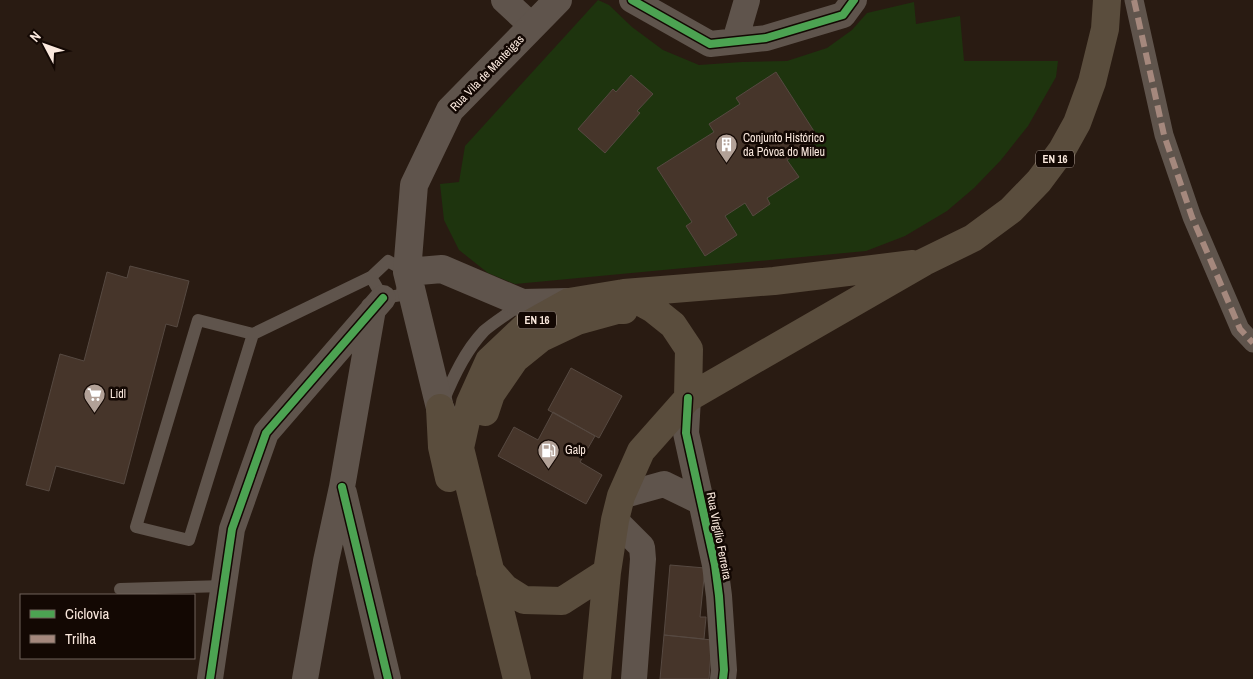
<svg xmlns="http://www.w3.org/2000/svg" width="1253" height="679" font-family="'Archivo Narrow',sans-serif">
	<rect width="100%" height="100%" fill="#291b12"/>
	<path fill="#1e340e" d="M598,0L609,5L632,27L663,50L699,65L742,62L787,61L827,48L852,30L867,13L914,2L916,24L960,16L964,61H1058L1056,77L1028,126L1001,160L974,188L947,211L905,236L866,251L515,284L488,273L459,250L444,220L440,184L459,182L465,146Z"/>
	<path fill="#46352a" stroke="#564941" d="M776,72L819,139L787,160L799,177L767,198L770,204L753,216L745,203L725,216L737,235L705,256L686,226L692,222L657,168L714,132L709,124L740,104L736,98Z
		M631,75L653,94L637,111L640,113L605,153L578,129L613,89L616,92Z
		M130,266L189,281L177,327L166,324L124,484L56,466L49,491L26,485L60,354L84,361L107,272L127,278Z
		M571,368L622,396L599,438L548,410Z
		M553,412L595,436L580,462L602,475L586,504L498,456L514,427L538,440Z
		M670,565L705,568L700,617H706L704,639L664,635Z
		M664,635L712,640L709,679H660Z"/>
	<g fill="none" stroke-linecap="round" stroke-linejoin="round">
		<path stroke="#5f544c" stroke-width="12" d="M388,261L407,272L401,295L383,298L371,277Z
			M253,334L189,540L136,527L198,320L253,334L371,277
			M443,402C453,377 465,351 484,331C494,322 511,312 522,303
			M120,589L224,586"/>
		<path stroke="#5f544c" stroke-width="19" d="M1134,0L1164,135L1192,217L1240,329L1253,343"/>
		<path stroke="#5f544c" stroke-width="26" d="M504,0L532,26
			M632,0L710,44L766,38L843,15L854,0
			M735,41L747,0
			M688,398L686,433L715,565L719,596L724,670L723,679
			M344,493L388,679
			M621,496L664,484L701,502
			M615,520L642,547L643,559L634,679
			M210,679L232,529L266,433L383,298
			M305,679L326,561L342,487L373,309"/>
		<path stroke="#5f544c" stroke-width="28" d="M407,272L442,269L522,303L569,302
			M450,429L440,408L407,272L414,185L450,110L558,0"/>
		<path stroke="#5a4d3d" stroke-width="28" d="M624,293L653,309L673,325L689,349L688,398
			M440,408L442,447L449,478
			M485,412L491,394L515,359L541,338L577,321L617,310H624
			M490,571L505,588L524,600L562,601L607,572
			M517,679L460,448L470,403L489,361L526,326L569,302L624,293L774,281L913,264
			M597,679L607,572L615,520L621,496L641,451L688,398L924,262L973,238L1011,210L1039,181L1062,150L1077,123L1092,82L1105,29L1107,0"/>
		<path stroke="#a5887d" stroke-width="6" stroke-dasharray="12 6" stroke-linecap="butt" d="M1134,0L1164,135L1192,217L1240,329L1253,343"/>
		<defs>
			<path id="cycleway" d="M632,0L710,44L766,38L843,15L854,0
				M688,398L686,433L715,565L719,596L724,670L723,679
				M342,487L388,679
				M210,679L232,529L266,433L383,298"/>
		</defs>
		<use href="#cycleway" stroke="#130803" stroke-width="11"/>
		<use href="#cycleway" stroke="#4ca352" stroke-width="8"/>
	</g>
	<defs>
		<symbol id="building-pin" viewBox="-11 -11 22 30"><path d="M0 17L-7.5 6A9.5 9.5 0 1 1 7.5 6Z" fill="#b2a197" stroke="#130803"/><path d="M-4-6H4V6H1V3H-1V6H-4ZM-2.5-4.3h1.7v1.8h-1.7ZM.8-4.3h1.7v1.8H.8ZM-2.5-1h1.7V.8h-1.7ZM.8-1h1.7V.8H.8Z" fill="#fff"/></symbol>
		<symbol id="supermarket-pin" viewBox="-11 -11 22 30"><path d="M0 17L-7.5 6A9.5 9.5 0 1 1 7.5 6Z" fill="#b2a197" stroke="#130803"/><path d="M-6-5.5h2.5l.6 2H6L4.5 2H-2.5L-4.4-4H-6ZM-1.5 3.2a1.3 1.3 0 1 0 .1 0ZM3 3.2a1.3 1.3 0 1 0 .1 0Z" fill="#fff"/></symbol>
		<symbol id="fuel-pin" viewBox="-11 -11 22 30"><path d="M0 17L-7.5 6A9.5 9.5 0 1 1 7.5 6Z" fill="#b2a197" stroke="#130803"/><path d="M-5.5-6h7V0h2V4h1.3V-2.5L3-4.5l.8-.8L6-3V5H2.5V1h-1V6h-7ZM-4.2-4.7v3.2H.2V-4.7Z" fill="#fff"/></symbol>
	</defs>
	<g fill-rule="evenodd">
		<use href="#building-pin" x="714" y="132" width="25" height="34"/>
		<use href="#supermarket-pin" x="82" y="382" width="25" height="34"/>
		<use href="#fuel-pin" x="536" y="438" width="25" height="34"/>
	</g>
	<g text-anchor="middle" stroke-width="5" stroke-linejoin="round" paint-order="stroke">
		<g fill="#130803" stroke="#b5a69c" stroke-width="1">
			<rect x="1036" y="150.5" width="38" height="17" rx="4"/>
			<rect x="518" y="311.5" width="38" height="17" rx="4"/>
		</g>
		<g font-size="11" font-weight="bold" fill="#fbe9de">
			<text x="1055" y="163">EN 16</text>
			<text x="537" y="324">EN 16</text>
		</g>
		<g font-size="12" fill="#fbe9de" stroke="#130803">
			<text transform="translate(487 73) rotate(-46)" y="4">Rua Vila de Manteigas</text>
			<text transform="translate(719 536) rotate(79)" y="4">Rua Virgílio Ferreira</text>
		</g>
		<g font-size="12" fill="#fbe9de" stroke="#130803" text-anchor="start">
			<text x="743" y="142">Conjunto Histórico<tspan x="743" dy="14">da Póvoa do Mileu</tspan></text>
			<text x="110" y="398">Lidl</text>
			<text x="565" y="454">Galp</text>
		</g>
	</g>
	<rect x="20" y="594" width="175" height="65" fill="#130803" stroke="#70625b"/>
	<rect x="30" y="610" width="25" height="8" fill="#4ca352" stroke="#70625b"/>
	<text x="65" y="619" font-size="15" fill="#fbe9de">Ciclovia</text>
	<rect x="30" y="635" width="25" height="8" fill="#a5887d" stroke="#70625b"/>
	<text x="65" y="644" font-size="15" fill="#fbe9de">Trilha</text>
	<g transform="translate(45 45) rotate(311)" stroke="#130803" stroke-width="4" paint-order="stroke">
	<path d="M0-4L9 19L0 12L-9 19Z" fill="#fbe9de"/>
	<text y="-8" font-size="14" font-weight="bold" text-anchor="middle" fill="#fbe9de">N</text>
	</g>
</svg>
